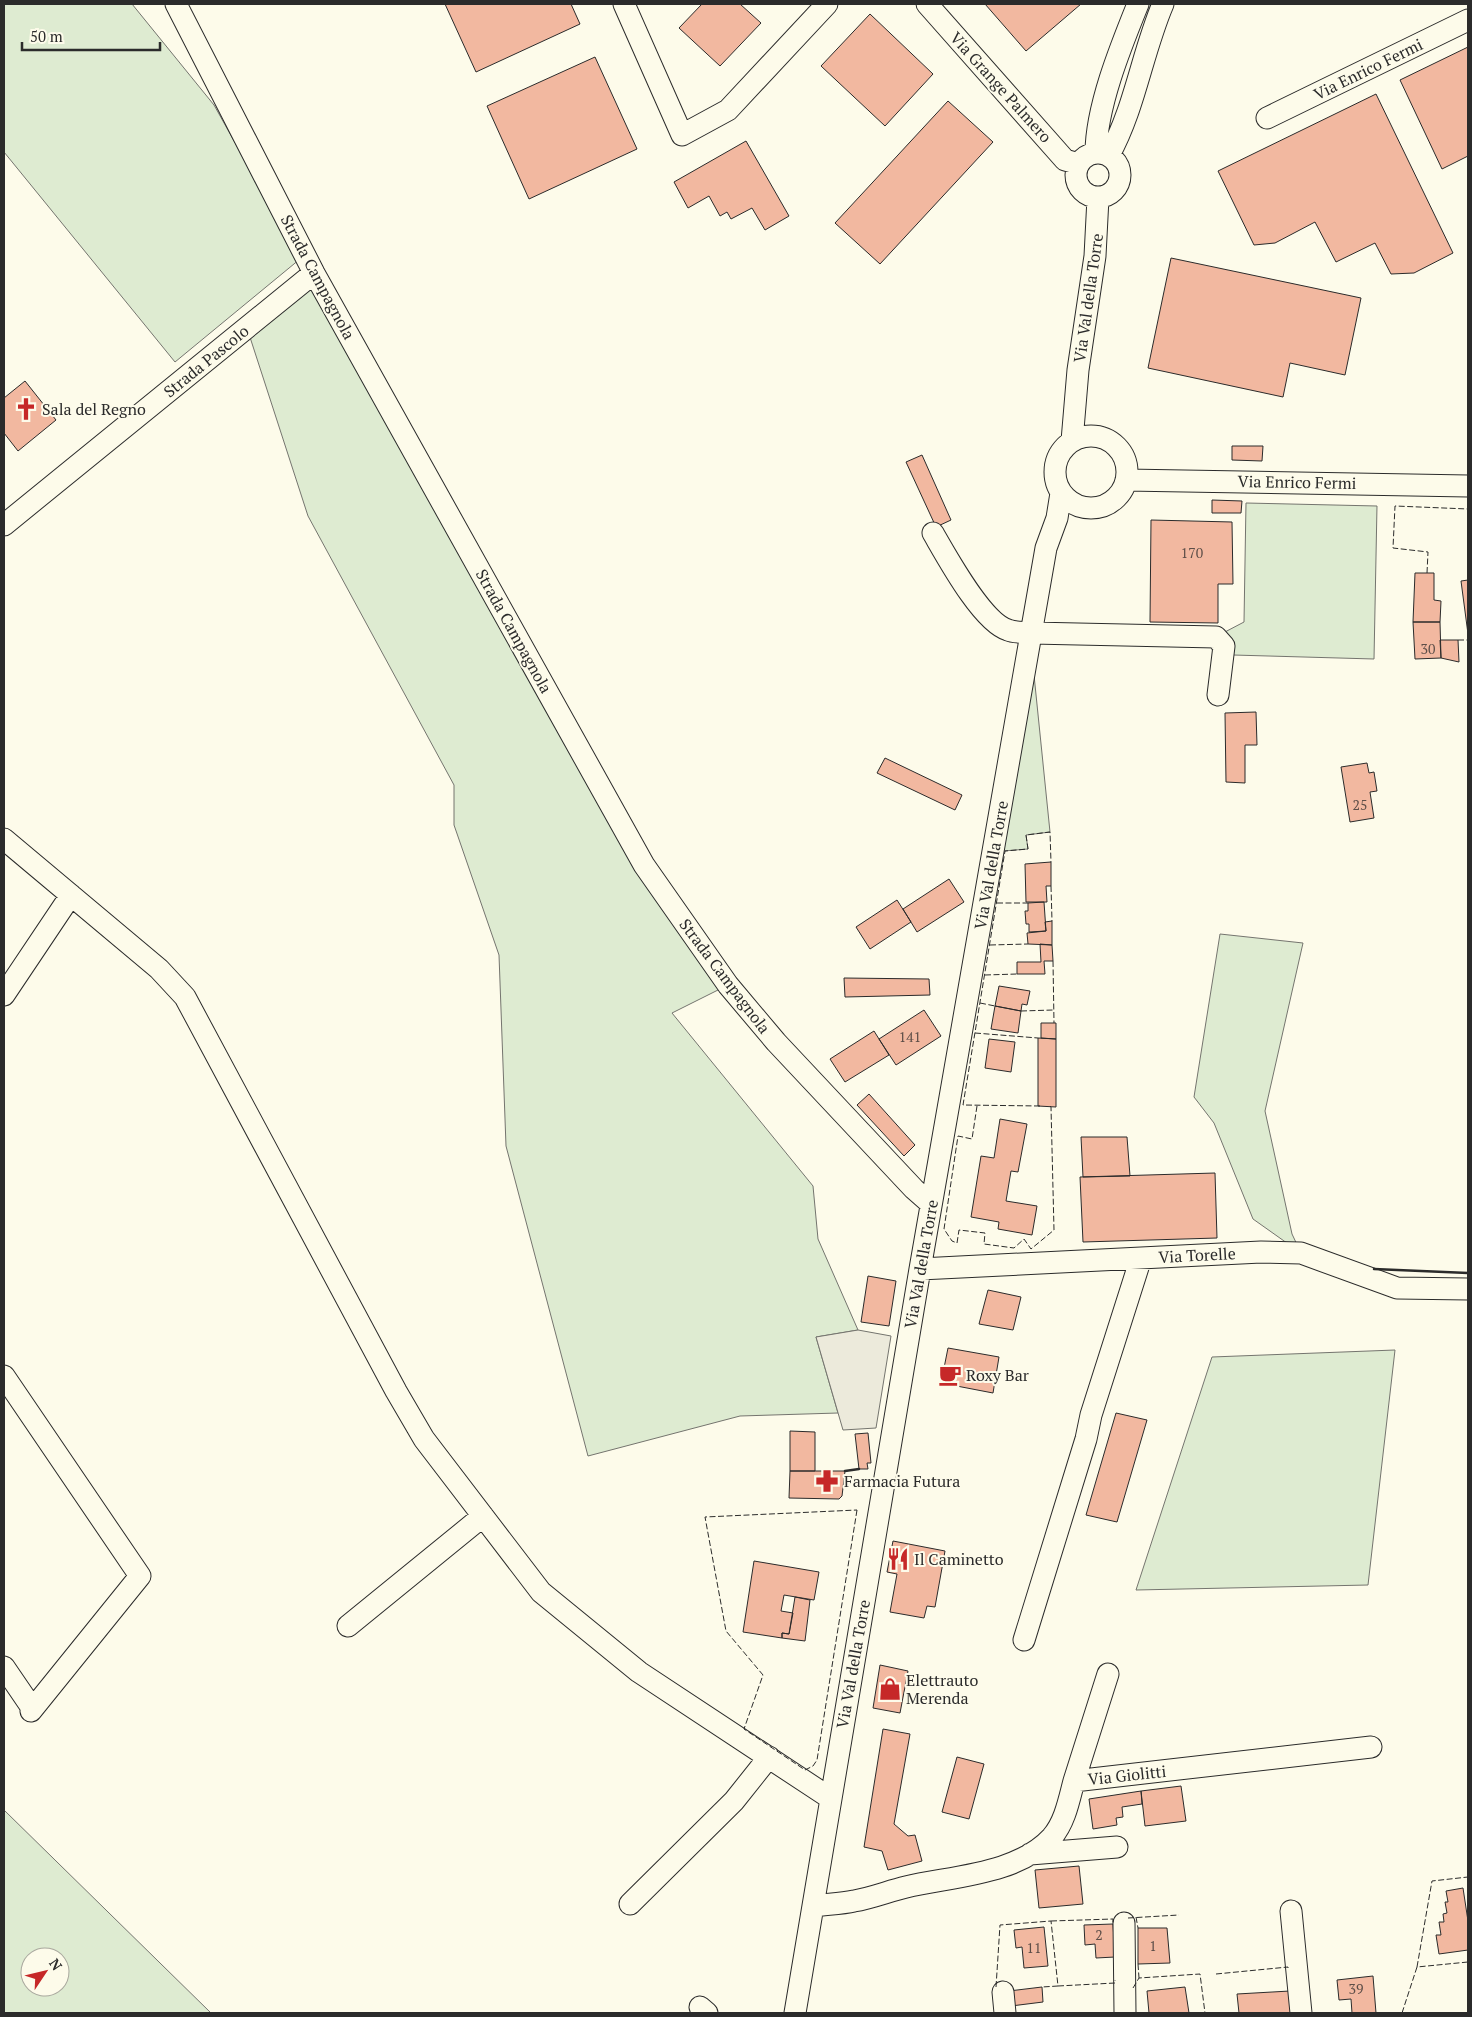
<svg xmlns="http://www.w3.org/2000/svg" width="1472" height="2017" font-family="'PT Serif',serif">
	<rect width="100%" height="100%" fill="#fdfbea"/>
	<path fill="#deebd1" stroke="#74746e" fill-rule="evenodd" d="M4,4H132L214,105L300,259L175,362L4,152Z
		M314,273L644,865L728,985L672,1013L813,1186L818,1239L858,1330L816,1337L838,1413L740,1416L588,1456L506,1146L499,955L454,825V785L308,516L247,328Z
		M1246,503L1377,506L1374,659L1233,655L1223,633L1244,622Z
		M1034,675L1050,832L1026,835L1028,849L1003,851Z
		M1220,934L1303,943L1265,1111L1292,1234L1301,1253L1253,1219L1214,1123L1194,1097Z
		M1395,1350L1368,1585L1136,1590L1212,1357Z
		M4,1810L211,2013H4ZM30,1957H60V1987H30Z"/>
	<path fill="#eceadb" stroke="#74746e" d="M858,1330L891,1336L876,1428L843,1430L816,1337Z"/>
	<path fill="#f2b8a0" stroke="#2b2b2b" d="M445,4H571L580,24L476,72Z
		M702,4H740L761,23L720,66L679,28Z
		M985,4H1081L1026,51Z
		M870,14L933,74L885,126L821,66Z
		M1468,47V156L1442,169L1400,80Z
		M595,57L637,149L529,199L487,106Z
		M1376,94L1453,253L1414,273L1391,274L1375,243L1336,262L1315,222L1275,243L1254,245L1218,171Z
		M948,101L993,142L880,264L835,223Z
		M746,141L789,216L765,230L752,208L731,219L727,212L720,216L709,196L688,208L674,182Z
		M1171,258L1361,298L1345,375L1290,363L1283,397L1148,368Z
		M25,381L56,420L18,451L4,433V398Z
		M1232,446H1263L1262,461L1232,460Z
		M922,455L951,520L936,527L906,462Z
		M1212,500L1242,501L1241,513H1212Z
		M1151,520L1232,522L1233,584H1218V623L1150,622Z
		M1415,573H1434V600L1441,601L1440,622H1413Z
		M1468,580V634L1461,581Z
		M1413,622H1440L1441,658L1415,659Z
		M1440,640H1458L1459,662L1441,658Z
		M1256,712L1257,745H1245V783L1226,782L1225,713Z
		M885,758L962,795L955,810L877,773Z
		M1367,763L1369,773L1374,772L1377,791L1370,792L1374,818L1350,822L1341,767Z
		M1051,862V886H1046L1047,902H1026L1025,864Z
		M949,879L964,902L917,932L903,909Z
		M897,900L911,922L870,949L856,927Z
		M1044,902L1046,931L1029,932V924H1026L1025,911H1028V903Z
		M1052,921V945L1028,944L1027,933L1046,931L1045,922Z
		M1040,944L1052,945L1053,961H1044L1045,974H1017V962H1041Z
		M844,978L929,979L930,995L845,997Z
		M999,986L1030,991L1027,1005L1022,1004L1021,1011L995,1006Z
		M995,1006L1021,1011L1018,1033L991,1029Z
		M924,1010L941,1036L896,1065L879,1039Z
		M1041,1023H1056V1039L1041,1038Z
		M874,1031L889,1055L845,1082L830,1059Z
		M1038,1038L1056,1039V1107L1038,1106Z
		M989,1039L1015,1042L1011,1072L985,1068Z
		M869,1094L915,1145L904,1156L857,1105Z
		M1000,1119L1027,1124L1018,1172L1011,1171L1006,1201L1037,1206L1032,1235L998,1229L999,1222L971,1217L981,1156L994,1158Z
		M1081,1137H1127L1130,1176L1083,1177Z
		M1215,1173L1217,1238L1083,1242L1080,1177Z
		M868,1276L896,1281L889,1326L861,1322Z
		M988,1290L1021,1297L1013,1330L979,1324Z
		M948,1348L999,1357L993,1393L941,1383Z
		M1116,1413L1147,1420L1117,1522L1086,1515Z
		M790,1431L815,1432V1471H790Z
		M868,1433L871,1463H867L868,1469H859L855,1434Z
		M790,1471H845L842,1496L839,1499L789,1498Z
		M893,1541L945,1551L935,1607L927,1606L924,1618L890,1612L897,1574L887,1572Z
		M754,1561L819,1572L814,1600L784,1595L781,1611L793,1613L789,1634L782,1633V1638L743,1632Z
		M795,1597L810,1600L805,1641L782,1638V1633L789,1634Z
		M880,1665L908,1671L900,1713L873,1708Z
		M883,1729L910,1734L894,1824L908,1836L915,1835L922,1861L888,1870L882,1851L864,1847Z
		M957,1757L984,1764L969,1819L942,1812Z
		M1181,1786L1186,1821L1145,1826L1141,1791Z
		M1141,1791L1142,1804L1122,1807L1123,1817L1116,1818L1117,1825L1093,1829L1089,1799Z
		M1079,1866L1083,1904L1039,1908L1035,1870Z
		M1463,1888L1468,1921V1950L1439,1954L1436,1935H1441L1439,1922H1444L1443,1914L1447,1913L1445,1902H1448L1446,1891Z
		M1113,1924L1115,1957L1096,1958L1095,1944L1085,1945L1084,1925Z
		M1044,1927L1048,1966L1024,1968L1022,1947L1016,1948L1014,1930Z
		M1138,1928H1167L1170,1963L1138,1964Z
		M1373,1976L1376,2013H1352L1351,1999L1339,2000L1337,1980Z
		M1042,1987L1043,2002L1011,2006L1009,1991Z
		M1185,1987L1189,2013H1149L1147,1991Z
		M1290,1991L1292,2013H1239L1237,1994Z"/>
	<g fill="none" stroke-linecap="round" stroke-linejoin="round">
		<defs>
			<path id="minor" d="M176,4L314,273L644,865L728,985L776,1042L914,1189L931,1204
				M624,4L682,135L728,110L827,4
				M927,4L1065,160L1079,164
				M1267,118L1468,20
				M1076 175a22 22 0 1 1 44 0a22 22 0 1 1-44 0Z
				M1096,153C1096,107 1121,46 1138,4
				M1109,155C1135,108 1142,53 1163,4
				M1055 472a36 36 0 1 1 72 0a36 36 0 1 1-72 0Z
				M1072,441L1078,370L1095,256L1098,198
				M1126,480L1468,486
				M4,525L314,273
				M933,533C947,557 982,622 1008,630C1015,633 1024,632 1032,633L1216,637L1224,646L1218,695
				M4,839L159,969L185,997L396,1391L424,1439L541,1592L639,1672L830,1798
				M4,995L71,895
				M920,1269L1261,1252L1301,1253L1397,1288L1468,1289
				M4,1376L140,1576L31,1711
				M348,1626L483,1516
				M1024,1640L1086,1439L1091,1415L1141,1258
				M4,1667L32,1708
				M1074,1781L1108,1674
				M1030,1854L1117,1847
				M630,1904L734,1801L769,1757
				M813,1906C827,1904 841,1904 854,1901C872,1898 889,1891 906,1887C952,1876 1017,1875 1052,1837C1065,1822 1069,1800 1074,1781L1371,1747
				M1291,1911L1301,2013
				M1124,1923L1125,2013
				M1003,1992L1005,2013
				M700,2007L707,2013
				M795,2013L920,1269L1046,548L1057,518L1061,493"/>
		</defs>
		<use href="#minor" stroke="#2b2b2b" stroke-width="23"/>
		<use href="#minor" stroke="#fdfbea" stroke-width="21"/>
		<path stroke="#2b2b2b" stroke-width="1" stroke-dasharray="6 2.5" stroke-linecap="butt" d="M1427,573L1428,552L1393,548L1395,506L1468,509
			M1458,640H1468
			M1051,886L1052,921
			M997,903H1028
			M990,945L1028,944
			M1053,961L1054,1023
			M985,975L1017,974
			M980,1003L995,1006
			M1021,1011L1053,1010
			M975,1033L1038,1038
			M977,1106L972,1139L958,1136L944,1229L952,1241L957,1243L959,1230L985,1233L984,1244L1014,1248L1024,1239L1031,1249L1054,1230L1051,1107L1050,1106
			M1040,1106L963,1105L1005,851L1028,849L1026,835L1050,832L1051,862
			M857,1510L817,1760L813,1766L805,1770L744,1729L763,1675L726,1631L705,1517Z
			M1136,1917L1138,1928
			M1128,1918L1179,1915
			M1051,1921L1113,1919V1924
			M1138,1964L1139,1978
			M1417,1967L1432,1881L1468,1877
			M1216,1974L1288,1967V1968
			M1058,1986L1115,1983V1980
			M996,1987L1000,1925L1051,1921L1058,1986L1042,1987
			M1133,1988L1139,1978L1200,1974L1205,2013
			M1402,2013L1417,1967L1468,1962"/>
		<path stroke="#2b2b2b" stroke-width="2.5" d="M1374,1269L1468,1273
			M845,1471L859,1469"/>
	</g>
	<defs>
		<symbol id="church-bare" viewBox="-9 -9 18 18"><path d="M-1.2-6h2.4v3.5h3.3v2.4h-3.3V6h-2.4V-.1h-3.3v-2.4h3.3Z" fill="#c62828" stroke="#fdfbea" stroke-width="2.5" paint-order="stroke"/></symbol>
		<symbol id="cafe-bare" viewBox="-9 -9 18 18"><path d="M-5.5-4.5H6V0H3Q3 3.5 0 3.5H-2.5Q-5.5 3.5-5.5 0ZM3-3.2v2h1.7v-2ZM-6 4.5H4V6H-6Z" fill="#c62828" stroke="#fdfbea" stroke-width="2.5" paint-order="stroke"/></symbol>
		<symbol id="pharmacy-bare" viewBox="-9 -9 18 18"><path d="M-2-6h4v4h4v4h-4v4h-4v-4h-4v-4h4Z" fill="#c62828" stroke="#fdfbea" stroke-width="2.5" paint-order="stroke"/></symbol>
		<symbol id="restaurant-bare" viewBox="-9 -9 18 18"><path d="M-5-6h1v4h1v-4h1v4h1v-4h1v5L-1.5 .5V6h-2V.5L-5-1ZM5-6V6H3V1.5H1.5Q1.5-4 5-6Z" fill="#c62828" stroke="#fdfbea" stroke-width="2.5" paint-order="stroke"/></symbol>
		<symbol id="shop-bare" viewBox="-9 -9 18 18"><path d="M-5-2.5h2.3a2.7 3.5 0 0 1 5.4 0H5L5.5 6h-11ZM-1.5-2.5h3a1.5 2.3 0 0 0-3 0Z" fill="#c62828" stroke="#fdfbea" stroke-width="2.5" paint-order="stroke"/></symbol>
	</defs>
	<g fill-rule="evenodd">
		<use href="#church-bare" x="10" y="393" width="32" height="32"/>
		<use href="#cafe-bare" x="934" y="1359" width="32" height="32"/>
		<use href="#pharmacy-bare" x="811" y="1465" width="32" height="32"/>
		<use href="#restaurant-bare" x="882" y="1543" width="32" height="32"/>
		<use href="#shop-bare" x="874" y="1673" width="32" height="32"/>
	</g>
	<g text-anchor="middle" stroke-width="4" stroke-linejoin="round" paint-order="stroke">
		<g font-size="14" fill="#5d4e48">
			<text x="1192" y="558">170</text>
			<text x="1428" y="654">30</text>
			<text x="1360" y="810">25</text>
			<text x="910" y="1042">141</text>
			<text x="1099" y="1940">2</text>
			<text x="1153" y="1951">1</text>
			<text x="1034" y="1953">11</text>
			<text x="1356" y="1994">39</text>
		</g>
		<g font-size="16" fill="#2b2b2b" stroke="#fdfbea">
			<text transform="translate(1368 69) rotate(-26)" y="6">Via Enrico Fermi</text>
			<text transform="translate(1001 87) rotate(48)" y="6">Via Grange Palmero</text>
			<text transform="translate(318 277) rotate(62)" y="6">Strada Campagnola</text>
			<text transform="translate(1088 298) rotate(-82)" y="6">Via Val della Torre</text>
			<text transform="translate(206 361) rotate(-39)" y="6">Strada Pascolo</text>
			<text transform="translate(1297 482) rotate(1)" y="6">Via Enrico Fermi</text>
			<text transform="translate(514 631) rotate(61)" y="6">Strada Campagnola</text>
			<text transform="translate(991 865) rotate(-80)" y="6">Via Val della Torre</text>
			<text transform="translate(725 976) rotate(53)" y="6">Strada Campagnola</text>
			<text transform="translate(1197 1255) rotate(-3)" y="6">Via Torelle</text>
			<text transform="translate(921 1264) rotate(-80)" y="6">Via Val della Torre</text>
			<text transform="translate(853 1664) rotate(-80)" y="6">Via Val della Torre</text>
			<text transform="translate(1127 1775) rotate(-6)" y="6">Via Giolitti</text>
		</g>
		<g font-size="16" fill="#2b2b2b" stroke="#fdfbea" text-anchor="start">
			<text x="42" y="415">Sala del Regno</text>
			<text x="966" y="1381">Roxy Bar</text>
			<text x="844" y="1487">Farmacia Futura</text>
			<text x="914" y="1565">Il Caminetto</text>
			<text x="906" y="1686">Elettrauto<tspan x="906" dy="18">Merenda</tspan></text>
		</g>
	</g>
	<rect width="1472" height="2017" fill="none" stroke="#2b2b2b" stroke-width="10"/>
	<g transform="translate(45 1972) rotate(55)"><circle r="24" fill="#fdfbea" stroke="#a9a89e"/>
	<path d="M0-4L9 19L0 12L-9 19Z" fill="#c62828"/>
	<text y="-8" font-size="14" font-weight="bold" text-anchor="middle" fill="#2b2b2b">N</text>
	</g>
	<path d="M22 42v8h138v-8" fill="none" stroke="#2b2b2b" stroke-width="2.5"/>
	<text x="30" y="42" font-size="15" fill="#2b2b2b" stroke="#fdfbea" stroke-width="4" paint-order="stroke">50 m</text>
</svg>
